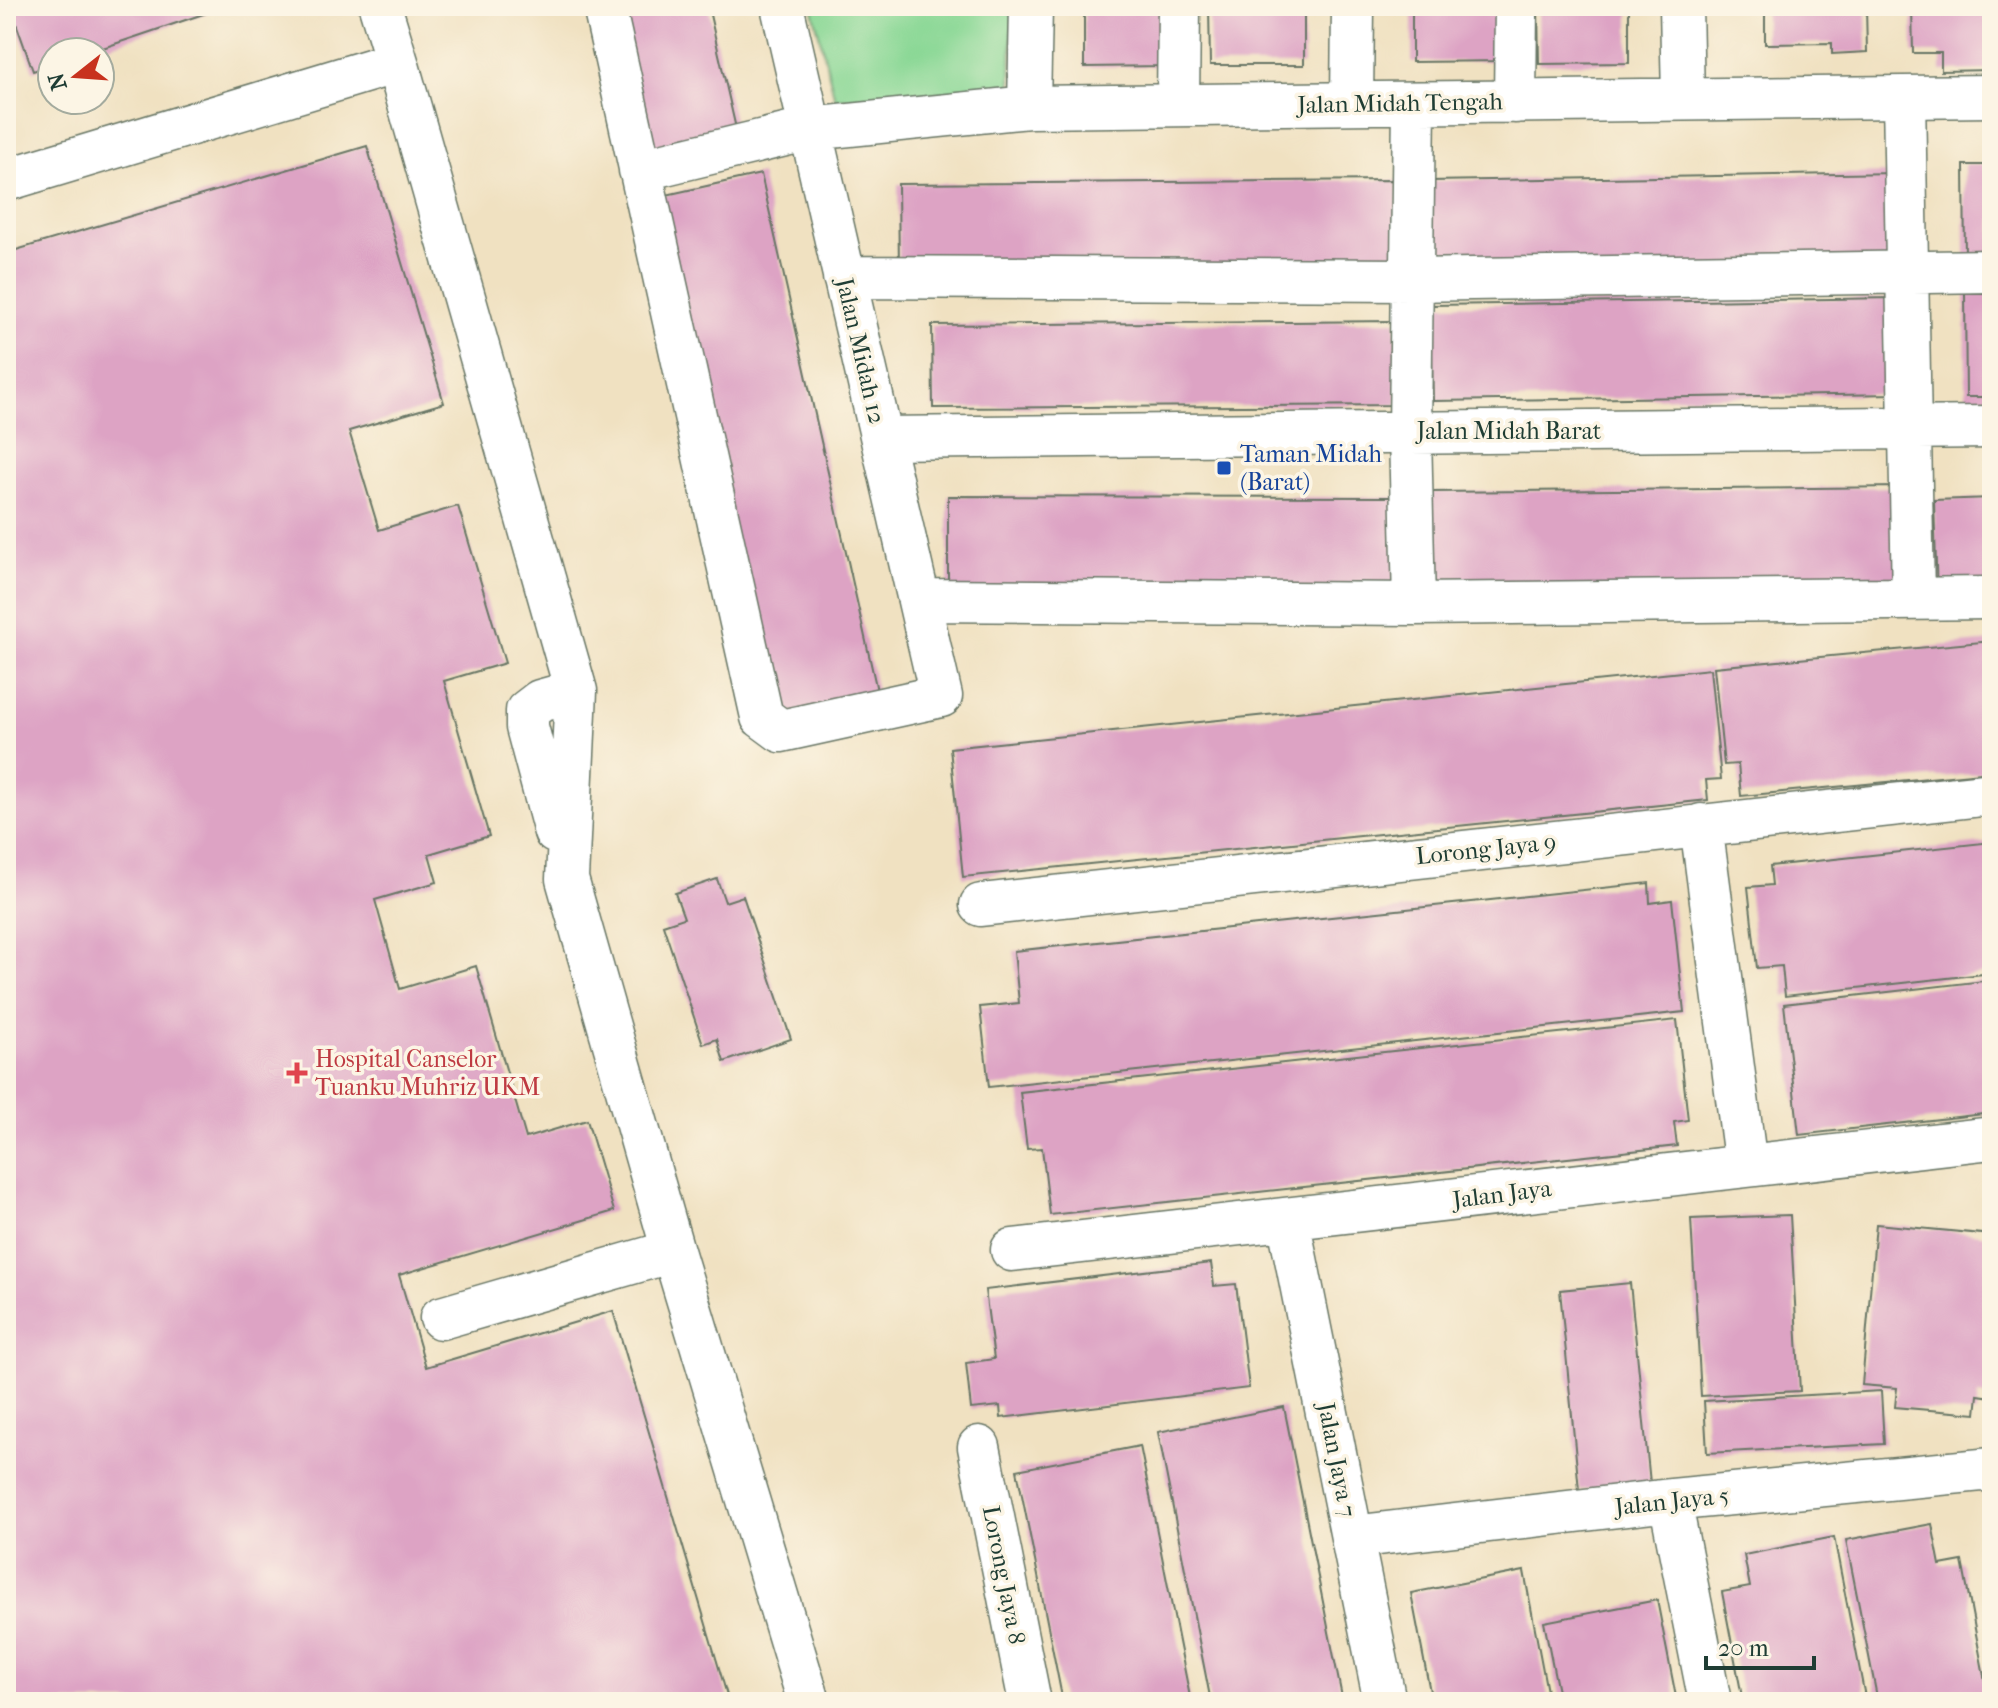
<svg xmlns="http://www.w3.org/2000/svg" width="1998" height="1708" font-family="'IM FELL French Canon',serif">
	<rect width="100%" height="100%" fill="#fcf5e5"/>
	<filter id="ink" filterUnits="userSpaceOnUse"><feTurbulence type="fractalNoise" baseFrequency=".0125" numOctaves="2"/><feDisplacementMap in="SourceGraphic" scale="16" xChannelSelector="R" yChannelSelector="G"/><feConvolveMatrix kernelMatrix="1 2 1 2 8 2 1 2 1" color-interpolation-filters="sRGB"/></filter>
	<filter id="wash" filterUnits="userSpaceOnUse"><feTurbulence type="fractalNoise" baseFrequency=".006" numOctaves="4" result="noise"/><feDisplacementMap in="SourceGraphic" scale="32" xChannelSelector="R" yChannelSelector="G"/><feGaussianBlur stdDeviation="1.8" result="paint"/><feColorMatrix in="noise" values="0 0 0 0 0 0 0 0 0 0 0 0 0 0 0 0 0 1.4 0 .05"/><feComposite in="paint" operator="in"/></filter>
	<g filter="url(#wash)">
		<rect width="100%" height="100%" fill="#f0e1c1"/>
		<path fill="#8bd896" stroke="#558a65" stroke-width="2" d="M812,6H1012L1011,89L835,99Z"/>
		<g id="blocks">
			<path fill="#dda3c4" d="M10,6H217L218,9L91,52H52V65L33,71Z
				M610,6H708L737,133L643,154Z
				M1084,6H1163L1164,66L1084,67Z
				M1209,6H1304V65H1210Z
				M1412,6H1506L1507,61L1412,62Z
				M1538,6H1629V63L1539,64Z
				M1751,6H1866L1867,52L1832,54V43L1765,44V10H1751Z
				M1912,6H1992V70L1941,71V53H1913Z
				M367,146L444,403L349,431L379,530L458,506L505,663L444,681L489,836L429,854L437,882L375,900L400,989L476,966L526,1138L587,1120L614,1211L399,1275L426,1367L613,1311L729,1702H6V253Z
				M1964,165H1992V260H1965Z
				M1895,173L1897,269L1431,277L1429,181Z
				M761,174L880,704L776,728L657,197Z
				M1398,180L1399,264L899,269L898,184Z
				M1965,293H1992V397H1966Z
				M1894,298L1896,394L1433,401L1431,305Z
				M1396,321L1397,405L933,408L932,325Z
				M1900,487L1901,593L1431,597L1430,492Z
				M948,496L1401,497V600L948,598Z
				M1992,498V595L1937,597L1934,500Z
				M1992,641V772L1741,796L1738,764L1724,765L1714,667Z
				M1710,669L1721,779L1706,780L1708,800L963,877L950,748Z
				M1992,842V973L1785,996L1782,966L1757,968L1748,887L1772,885L1770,866Z
				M717,879L725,902L743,896L791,1039L724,1062L717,1039L703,1044L663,925L684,918L675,893Z
				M1649,883L1650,903L1672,900L1684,1012L989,1087L980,1007L1019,1003L1014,951Z
				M1992,980V1113L1799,1135L1784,1004Z
				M1677,1020L1688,1120L1674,1122L1677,1146L1050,1215L1042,1148L1027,1149L1020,1092Z
				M1790,1215L1800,1391L1701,1396L1691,1219Z
				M1876,1224L1992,1235V1397L1978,1395L1976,1414L1895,1407L1897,1388L1862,1385Z
				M1211,1263L1214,1286L1236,1284L1249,1388L1001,1418L1000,1406L971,1409L966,1363L994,1359L985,1290Z
				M1630,1283L1650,1483L1579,1490L1560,1290Z
				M1881,1391L1884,1444L1707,1453L1704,1401Z
				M1284,1407L1343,1702H1211L1158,1432Z
				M1140,1446L1191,1702H1063L1017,1470Z
				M1932,1524L1940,1565L1962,1561L1989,1702H1878L1846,1540Z
				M1834,1537L1866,1702H1743L1722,1592L1750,1587L1744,1555Z
				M1524,1571L1549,1702H1432L1411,1593Z
				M1657,1600L1677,1702H1560L1544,1622Z"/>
		</g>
	</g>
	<g filter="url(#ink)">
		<use href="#blocks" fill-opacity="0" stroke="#687665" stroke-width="2"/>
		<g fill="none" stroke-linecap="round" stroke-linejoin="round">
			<defs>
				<path id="minor" d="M380,6L397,62
					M604,6L762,717L781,731L941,696L782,6
					M1681,6L1683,99
					M1904,97L1913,599
					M1515,102L1516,6
					M1352,103L1353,6
					M1414,103L1410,432L1414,604
					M1178,105L1179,6
					M1029,107L1031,6
					M640,170L810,129L1029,107L1992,96
					M6,180L397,62L576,691L567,879L673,1251L809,1702
					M844,277L1411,280L1992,271
					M882,438L1992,427
					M919,600L1414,604L1992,598
					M1701,825L1746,1166
					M555,832L527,727V711L540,701L576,691
					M981,905L1992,794
					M1288,1219L1385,1702
					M1012,1250L1992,1138
					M441,1318L673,1251
					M979,1447L1030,1702
					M1670,1500L1710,1702
					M1352,1537L1670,1500L1992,1469"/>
			</defs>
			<use href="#minor" stroke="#687665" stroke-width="45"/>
			<use href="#minor" stroke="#fff" stroke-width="42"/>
		</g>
	</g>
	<rect fill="#1a4fb4" stroke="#fcf5e5" stroke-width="3" x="1216" y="460" width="16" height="16" rx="4"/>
	<path fill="#e0444e" stroke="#fcf5e5" stroke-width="3" d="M293 1061h8v8h8v8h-8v8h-8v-8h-8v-8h8z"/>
	<g text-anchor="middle" stroke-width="7" stroke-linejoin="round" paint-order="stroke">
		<g font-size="24" fill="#1f3d34" stroke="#fcf5e5">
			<text transform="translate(1400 103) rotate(-1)" y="8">Jalan Midah Tengah</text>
			<text transform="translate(861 351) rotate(77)" y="8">Jalan Midah 12</text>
			<text x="1509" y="439">Jalan Midah Barat</text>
			<text transform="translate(1486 849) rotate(-6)" y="8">Lorong Jaya 9</text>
			<text transform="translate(1502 1194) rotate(-7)" y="8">Jalan Jaya</text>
			<text transform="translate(1337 1460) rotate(79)" y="8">Jalan Jaya 7</text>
			<text transform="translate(1672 1501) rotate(-6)" y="8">Jalan Jaya 5</text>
			<text transform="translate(1004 1575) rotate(79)" y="8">Lorong Jaya 8</text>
		</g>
		<g font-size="24" fill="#164399" stroke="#fcf5e5" text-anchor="start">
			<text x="1240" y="462">Taman Midah<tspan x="1240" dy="28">(Barat)</tspan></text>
		</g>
		<g font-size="24" fill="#be3a42" stroke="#fcf5e5" text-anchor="start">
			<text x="315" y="1067">Hospital Canselor<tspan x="315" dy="28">Tuanku Muhriz UKM</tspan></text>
		</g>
	</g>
	<rect width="1998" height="1708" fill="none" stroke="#fcf5e5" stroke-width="32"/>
	<g transform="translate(76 76) rotate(253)"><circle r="38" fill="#fcf5e5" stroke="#a4ab9e" stroke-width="2"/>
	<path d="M0-6L14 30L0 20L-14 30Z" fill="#c8321e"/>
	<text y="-12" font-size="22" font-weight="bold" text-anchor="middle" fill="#1f3d34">N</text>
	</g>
	<path d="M1706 1656v12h108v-12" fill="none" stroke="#1f3d34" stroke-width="4"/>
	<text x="1718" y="1656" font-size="24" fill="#1f3d34" stroke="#fcf5e5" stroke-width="6" paint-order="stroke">20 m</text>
</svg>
